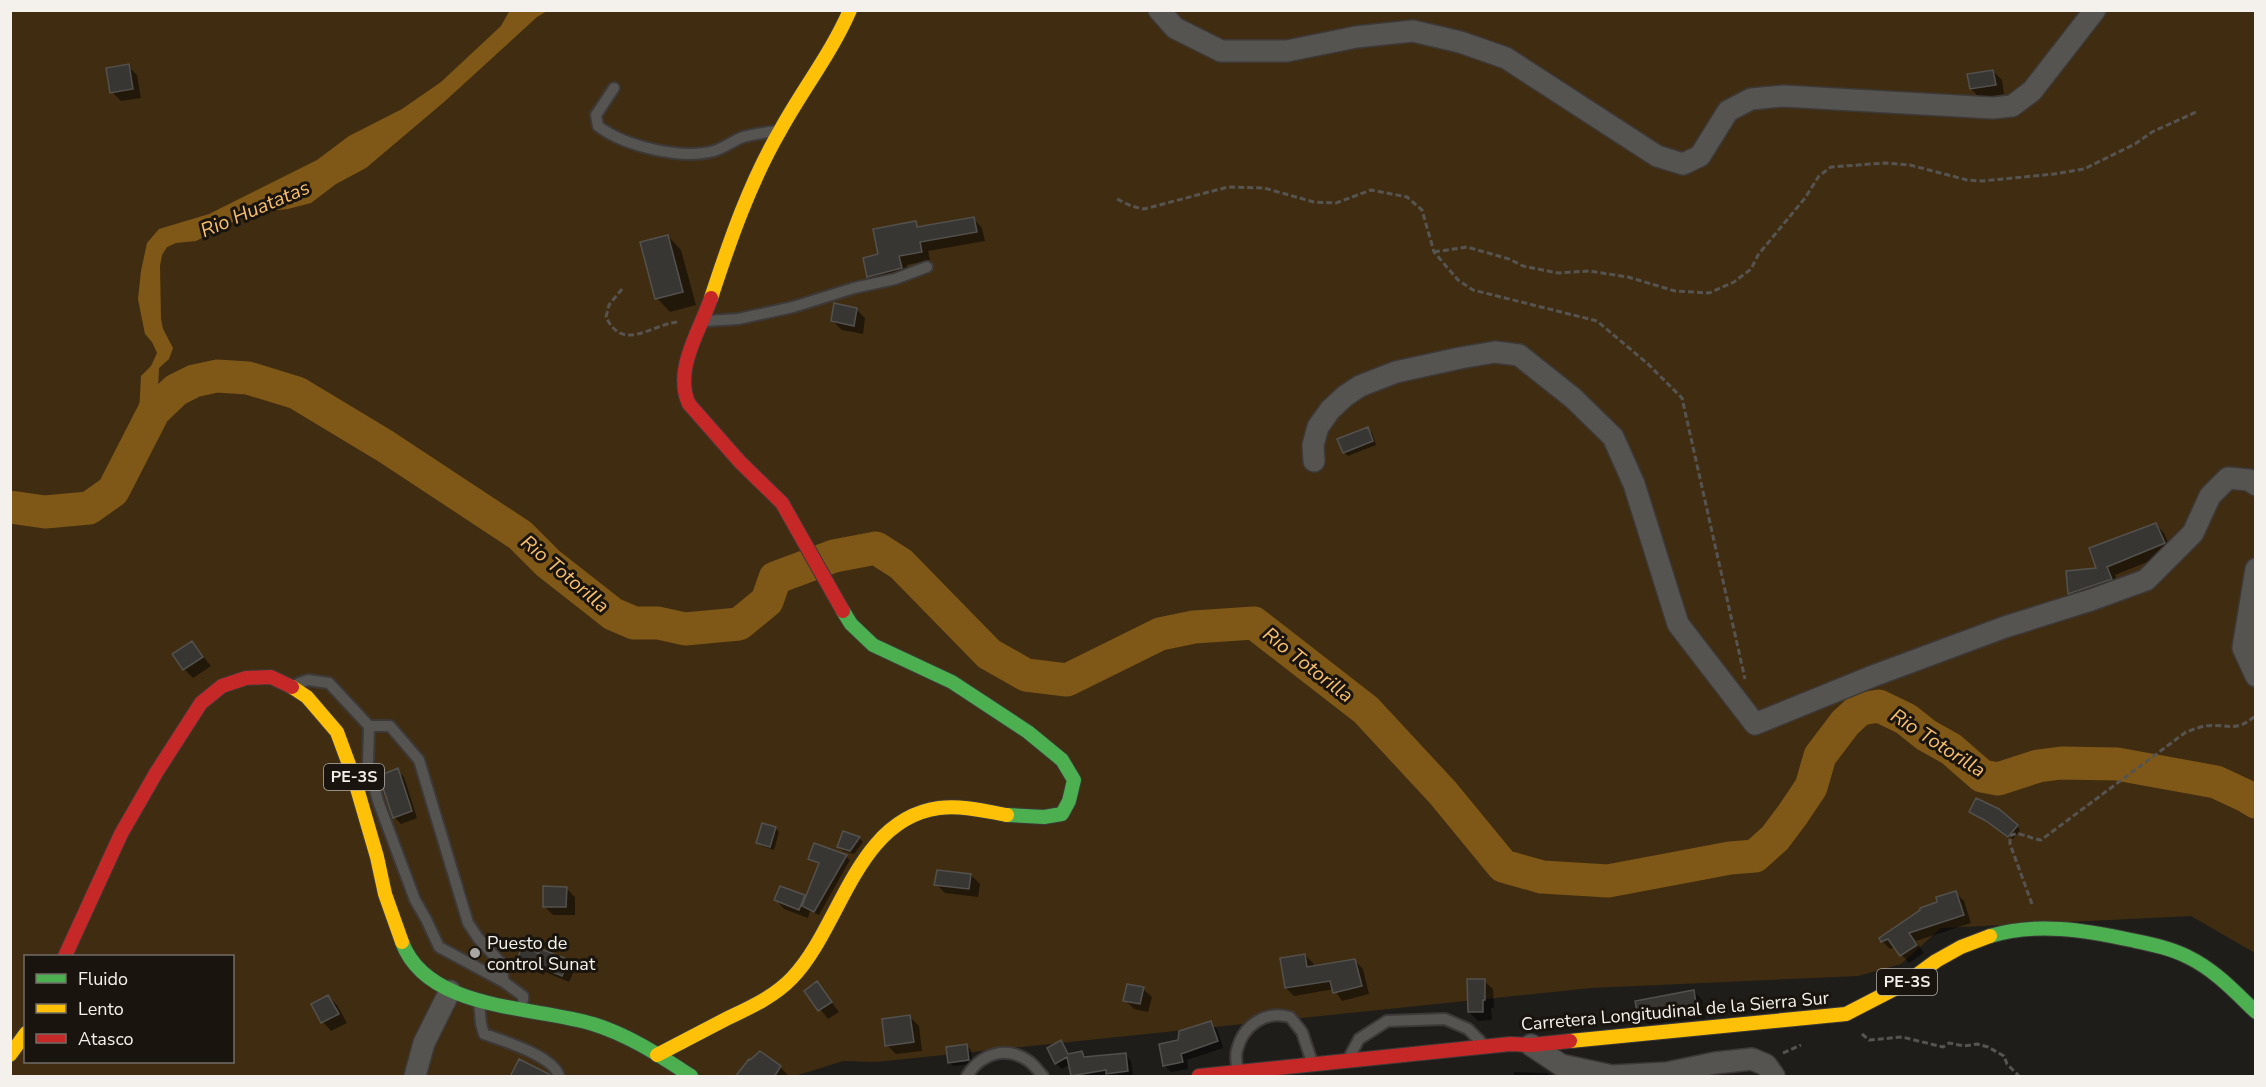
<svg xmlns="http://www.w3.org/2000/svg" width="2266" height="1087" font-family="'Nunito Sans',sans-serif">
<rect width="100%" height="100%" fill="#1f1d1a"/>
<path fill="#402d11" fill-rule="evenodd" d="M10 11H2255V953L2191 916 1941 928 1901 964 1858 976 1591 988 876 1062 843 1061 795 1076H11ZM26 956H232V1062H26Z"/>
<path fill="#7f5817" d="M510 10 547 11 537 17 444 102 366 168 336 184 311 203 288 209 250 213 196 241 176 243 167 247 162 255 160 266 161 319 163 329 173 348 169 359 159 368 158 391 160 398 139 413 141 376 151 366 157 353 152 342 145 334 138 299 141 271 147 243 159 229 209 214 317 160 349 136 402 109 441 82 501 26Z"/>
<path fill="#0007" d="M128 66 137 75 141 98 121 101 112 92Z
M1993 71 2002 80 2004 94 1980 98 1971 89Z
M974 219 982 228 985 241 928 251 930 260 907 265 910 277 877 286 868 277 864 259 880 255 915 223 920 228Z
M668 236 681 250 696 305 670 312 657 298Z
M856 309 865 318 863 334 842 330 833 321Z
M1368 429 1372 433 1376 445 1348 456 1344 452Z
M2156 524 2164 533 2172 552 2115 575 2119 587 2078 602 2070 593Z
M192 643 211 666 193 678 184 669Z
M397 770 404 777 417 818 401 824 394 817Z
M1971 812 2017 826 2020 830 2013 839Z
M775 828 779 832 774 850 762 846 758 842Z
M844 833 859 838 863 842 854 854 843 851 839 847Z
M815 845 846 856 850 860 819 915 810 911 808 918 784 909 776 900 804 897 806 899 820 865 809 859Z
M971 875 980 884 978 897 945 893 936 884Z
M566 888 575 897V915H553L544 906Z
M1956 893 1964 901 1971 923 1916 941 1924 953 1909 963 1895 947 1890 949 1882 941Z
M1305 955 1313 963 1314 967 1355 961 1363 969 1369 994 1342 1001 1334 989 1294 996 1286 988Z
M539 956 568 962 575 969 569 982 545 972 544 975 529 969 519 958Z
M1484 981 1493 989 1494 1008H1491L1492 1020 1478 1021 1469 1012Z
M817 983 839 1012 828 1019 806 991Z
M1143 989 1152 997 1148 1012 1134 1009 1125 1000Z
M1694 991 1702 1000 1705 1018 1648 1024 1639 1015Z
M328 996 337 1005 347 1023 331 1031 323 1022 313 1005Z
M910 1017 919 1026 922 1051 896 1054 887 1045Z
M1210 1023 1217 1029 1223 1048 1187 1060 1188 1069 1171 1072 1165 1066 1160 1046 1180 1041Z
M1061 1042 1070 1055 1082 1052 1088 1058 1125 1054 1131 1061 1133 1076H1074L1070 1064 1062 1069 1056 1063Z
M967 1046 971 1050 972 1064 953 1066 949 1062Z
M780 1067 787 1074 786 1076H737Z
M1514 1072 1547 1073 1551 1076H1514Z"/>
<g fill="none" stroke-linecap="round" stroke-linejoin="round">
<path stroke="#7f5817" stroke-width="33" d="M10 507 45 512 89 508 113 491 154 411 176 390 194 381 217 376 248 378 297 393 385 446 520 535 548 563 613 614 634 623H658L685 629 739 624 767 601 775 578 834 556 876 548 901 564 989 654 1026 675 1067 680 1160 634 1194 627 1254 623 1366 710 1443 793 1503 866 1542 877 1608 881 1730 858 1755 856 1775 838 1793 814 1811 787 1820 756 1845 723 1860 709 1879 706 1906 719 1926 735 1951 749 1982 776 1998 779 2038 766 2061 763 2117 764 2216 782 2246 796 2256 802"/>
</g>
<path fill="#383633" stroke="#53514e" stroke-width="1.5" d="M129 64 133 89 110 93 106 68Z
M1993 70 1996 85 1970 89 1967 74Z
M974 217 977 232 920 242 922 252 899 256 902 268 867 277 863 258 878 254 873 229 916 221 917 227Z
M668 235 683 292 655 299 640 242Z
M834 303 857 308 854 326 831 321Z
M1368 427 1373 441 1343 453 1337 439Z
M2156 523 2165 543 2107 567 2112 579 2068 594 2066 571 2096 568 2089 548Z
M192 641 203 657 183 670 172 654Z
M398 768 412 811 393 818 379 776Z
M1976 798 1999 809 2018 825 2008 837 1986 821 1969 812Z
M762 823 776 827 770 847 756 843Z
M843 831 860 837 850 851 837 847Z
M814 843 847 855 814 912 802 906 819 863 808 859Z
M937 870 971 874 969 889 934 885Z
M543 886 567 887 566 907H543Z
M780 886 805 895 799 910 774 900Z
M1956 891 1964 915 1909 933 1917 945 1900 956 1888 939 1881 942 1879 938 1920 910V908L1937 902 1936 897Z
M524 943 538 954 541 949 569 960 562 976 538 966 536 969 520 962 521 960 517 959Z
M1305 954 1307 967 1355 959 1362 986 1333 993 1330 981 1285 988 1280 958Z
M1467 979H1485V1000H1483V1012H1468Z
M817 981 832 1002 818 1011 804 991Z
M1127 984 1144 987 1140 1004 1123 1001Z
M1694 990 1697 1010 1638 1016 1635 1001Z
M328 995 339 1014 321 1023 311 1004Z
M910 1015 914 1042 885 1046 882 1019Z
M1211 1021 1218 1041 1181 1054 1183 1062 1163 1066 1159 1044 1178 1040 1179 1031Z
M1061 1040 1068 1054 1082 1051 1084 1057 1126 1053 1128 1071 1106 1074V1070L1071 1076 1067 1057 1055 1064 1047 1048Z
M967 1044 969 1060 948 1063 946 1047Z
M760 1051 781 1066 774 1077H735L749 1059 750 1060Z
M519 1059 549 1074 551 1077H510Z"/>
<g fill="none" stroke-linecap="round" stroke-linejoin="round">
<g stroke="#3c3938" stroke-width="14">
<path id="lane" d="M614 88 596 115 598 126C624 146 681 160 714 151 724 148 733 141 743 137 753 134 765 133 775 131
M706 321 738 319 793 307 854 288 895 279 927 267
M299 683 308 680 329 683 369 726 368 764 378 801 415 900 426 919 439 947 504 982 523 996V1000
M369 726H390L419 760 468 923 478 938 500 962 504 982
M479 1003 481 1024 484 1034C504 1041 553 1056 559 1076
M1351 1054 1359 1039 1387 1021 1445 1019 1468 1029 1480 1041
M1237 1069C1237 1063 1235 1056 1237 1050 1243 1025 1266 1010 1290 1017L1302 1032 1312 1062
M967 1076C981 1053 1007 1045 1030 1062 1035 1066 1039 1072 1043 1076"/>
</g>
<g stroke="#3c3938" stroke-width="24">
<path id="street" d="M1159 10 1175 28 1221 51H1287L1356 37 1413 31 1460 42 1506 58 1657 156 1683 164 1700 156 1728 111 1751 99 1783 96 1993 108 2012 106 2032 91 2095 10
M1314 461 1313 445 1318 427 1330 410 1345 396 1360 386 1396 372 1460 358 1495 352 1519 355 1573 398 1613 437 1634 484 1678 624 1755 724 1873 676 2005 627 2091 600 2146 580 2193 533 2210 496 2228 478 2249 480 2256 485
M2256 569 2243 648 2256 676
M1531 1045 1561 1065 1612 1076 1667 1073 1715 1063 1752 1059 1766 1065 1774 1076
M415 1076 424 1043 450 991"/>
</g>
<g stroke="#3c3938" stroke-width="16">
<path id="fast" d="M843 611 851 624 873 645 952 682 1028 732 1062 760 1074 780 1069 801 1062 814 1044 817 1007 815
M1990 936C2036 922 2085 930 2131 940 2150 944 2171 948 2188 957 2215 970 2235 992 2256 1012
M402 942C427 1011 535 1006 593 1024 629 1035 660 1056 691 1076"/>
</g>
<g stroke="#3c3938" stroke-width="16">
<path id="slow" d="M711 298C730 240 750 182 781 129 803 89 832 52 850 10
M292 687 307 697 337 732 354 778 377 857 385 894 402 942
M1570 1041 1846 1014 1906 983 1936 961 1961 947 1990 936
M10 1055 26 1033
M657 1055C680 1043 703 1031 726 1019 749 1008 774 997 792 978 841 927 856 819 939 808 961 805 985 811 1007 815"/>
</g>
<g stroke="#3c3938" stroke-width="16">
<path id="jam" d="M711 298C700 331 673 370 689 404L740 462 782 503 843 611
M65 956 121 834 156 773 201 703 222 686 246 678 271 677 292 687
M1199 1076 1510 1044 1531 1045 1570 1041"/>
</g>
<path stroke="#565451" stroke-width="3" stroke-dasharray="6 3" stroke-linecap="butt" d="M1117 199 1131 206 1144 209 1228 187 1264 188 1314 202 1336 203 1371 190 1407 197 1422 210 1434 252 1458 280 1473 290 1597 321 1648 364 1682 398 1745 679
M1434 252 1467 247 1509 259 1523 266 1558 273 1589 271 1628 277 1675 291 1709 293 1734 282 1751 269 1758 255 1805 198 1819 176 1831 167 1885 163 1910 165 1967 180 1982 181 2054 174 2084 169 2135 144 2152 132 2196 112
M622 289 609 305 606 317C623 352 648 326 677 322
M2032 904 2010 844V836C2018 830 2031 839 2041 840L2186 732C2192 730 2199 727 2205 726 2228 723 2235 734 2256 715
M1862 1034 1869 1040 1902 1037 1943 1047 1949 1043 1964 1046 1977 1044 1988 1047 2004 1056 2007 1064 2019 1076
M1783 1053 1801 1045"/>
<use href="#lane" stroke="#565451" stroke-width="10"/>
<use href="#street" stroke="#565451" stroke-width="21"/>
<use href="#fast" stroke="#4caf50" stroke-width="14"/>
<use href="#slow" stroke="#ffc107" stroke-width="14"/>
<use href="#jam" stroke="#c62828" stroke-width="14"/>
</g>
<circle fill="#a9a7a2" stroke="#19140e" stroke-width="2" cx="475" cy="953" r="6"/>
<g text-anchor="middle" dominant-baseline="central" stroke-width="6" stroke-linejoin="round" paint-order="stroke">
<g fill="#19140e" stroke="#b2afa9" stroke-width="1.5">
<rect x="324" y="764" width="60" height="26" rx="4.5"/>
<rect x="1877" y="969" width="60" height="26" rx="4.5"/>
</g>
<g font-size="16" font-weight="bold" fill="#f4f1ec">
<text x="354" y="777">PE-3S</text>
<text x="1907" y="982">PE-3S</text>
</g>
<g font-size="18" fill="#f4f1ec" stroke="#19140e" text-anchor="start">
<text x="487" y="943">Puesto de<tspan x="487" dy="21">control Sunat</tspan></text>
</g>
<g font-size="18" fill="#f4f1ec" stroke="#19140e">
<text transform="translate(1675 1011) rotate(-5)">Carretera Longitudinal de la Sierra Sur</text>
</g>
<g font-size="20" font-style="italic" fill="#f9be69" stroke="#19140e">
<text transform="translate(255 209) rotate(-23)">Rio Huatatas</text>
<text transform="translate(565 574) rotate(40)">Rio Totorilla</text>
<text transform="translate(1308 665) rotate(38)">Rio Totorilla</text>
<text transform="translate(1938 743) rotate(33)">Rio Totorilla</text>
</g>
</g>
<rect width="2266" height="1087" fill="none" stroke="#f4f1ec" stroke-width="24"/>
<rect x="24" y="955" width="210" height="108" fill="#19140e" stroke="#716c67" stroke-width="1.5"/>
<rect x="36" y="974" width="30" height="9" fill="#4caf50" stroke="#716c67" stroke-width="1.5"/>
<text x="78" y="985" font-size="18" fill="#f4f1ec">Fluido</text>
<rect x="36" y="1004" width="30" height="9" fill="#ffc107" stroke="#716c67" stroke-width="1.5"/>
<text x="78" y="1015" font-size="18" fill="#f4f1ec">Lento</text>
<rect x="36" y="1034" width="30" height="9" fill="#c62828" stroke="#716c67" stroke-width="1.5"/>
<text x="78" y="1045" font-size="18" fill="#f4f1ec">Atasco</text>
</svg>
